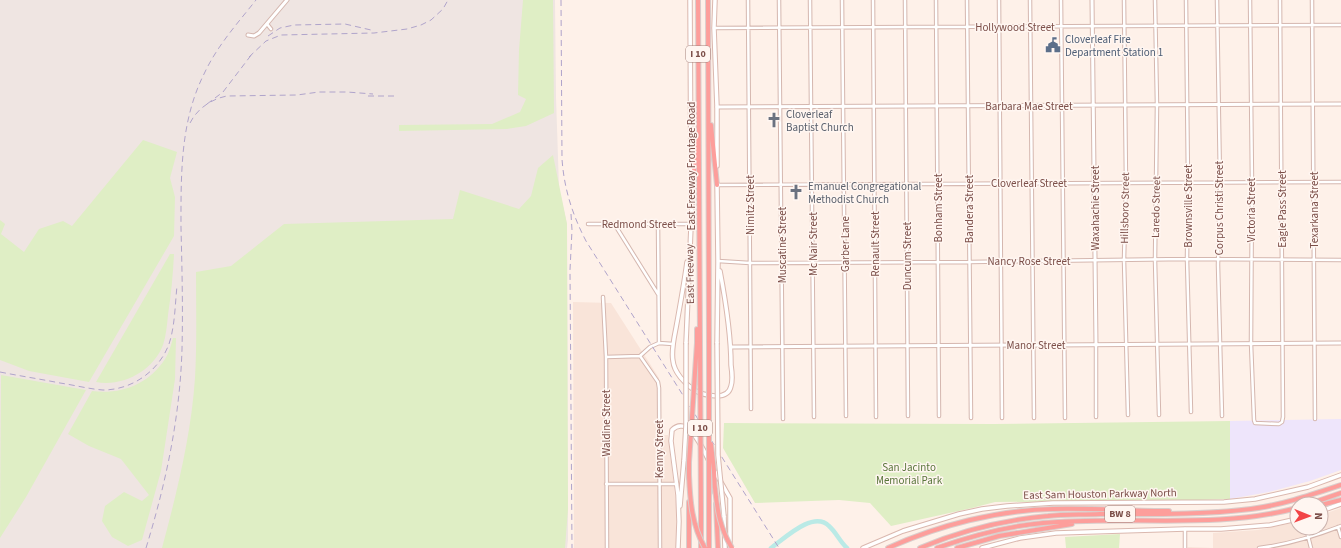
<svg xmlns="http://www.w3.org/2000/svg" width="1341" height="548" font-family="'Source Sans 3',sans-serif">
<rect width="100%" height="100%" fill="#fef1e9"/>
<path fill="#f9e4d9" d="M573 302 611 303 659 378 657 435H668L676 505V548H574Z
M1341 508V548H1187L1188 547 1213 548V533L1258 530 1297 522V528H1321V515Z"/>
<path fill="#efe5e2" d="M0 0H555L556 97 559 188 567 224 568 540 567 548H0Z"/>
<path fill="#eee5fb" d="M1341 419V470L1310 481 1269 492 1230 499V421Z"/>
<path fill="#dfeec5" d="M523 0H553L554 113 526 126 507 129 399 131V125L492 124 520 112 526 99 518 95 519 50Z
M143 140 177 152 170 178 175 197 174 236 89 382 29 371 0 360V220L5 224 1 234 24 252 39 229 63 221 72 226Z
M553 155 567 224 568 509 565 548H162C177 492 191 436 195 378 197 343 196 308 196 272L231 266 284 224 453 219 460 190 519 209 531 196 538 168Z
M170 254H174C173 275 171 295 168 315 167 325 166 336 163 345 153 371 123 387 96 382Z
M173 338H176L175 379 161 471 142 540 128 546 112 537 102 521 105 506 124 492 142 501 149 495 121 459 89 446 68 434 92 391C121 395 149 384 165 359 169 353 171 345 173 338Z
M1 375 86 390 26 497 0 538Z
M1230 421V499L1168 501 995 502 972 508 891 526 870 503 839 500 755 503 723 448 724 423 993 424Z
M1120 534 1119 548H1066L1065 537Z"/>
<g fill="none" stroke-linecap="round" stroke-linejoin="round">
<path stroke="#baeae6" stroke-width="4.5" d="M771 548C784 539 813 510 829 526 836 532 840 542 847 548"/>
<g stroke="#d5b7af" stroke-width="4.5">
<path id="minor" d="M748 0 751 409
M779 0 783 419
M810 0 814 417
M842 0 846 416
M873 0 876 417
M905 0 908 416
M936 0 939 416
M967 0 971 418
M999 0 1002 418
M1030 0 1034 418
M1061 0 1065 418
M1124 0 1126 183 1124 260 1128 415
M1155 0 1157 105 1155 260 1159 415
M1186 0 1188 183 1187 259 1191 412
M1217 0 1220 182 1218 265 1222 416
M1250 0 1252 182 1251 343 1254 420 1255 423 1279 424 1282 422 1283 417 1280 0
M1312 0 1315 419
M267 24 271 29
M714 28 1341 25
M717 185 1341 182
M588 224H691
M658 224 659 343
M615 225 658 294
M718 261 750 263 970 262 1187 259 1341 260
M603 297 606 357 607 548
M1096 344V417
M640 356 658 382 659 388 660 548
M606 357 640 356 650 347 659 343 673 344
M606 484H677
M1338 527 1341 537
M1306 528 1311 548
M1185 548V529
M1259 548C1286 545 1315 536 1341 526"/>
</g>
<g stroke="#d5b7af" stroke-width="5">
<path id="tertiary" d="M1092 0 1096 344
M248 35 254 36 259 33 287 0
M717 107 1341 104
M731 347 1341 343"/>
</g>
<g stroke="#dab8af" stroke-width="5.5">
<path id="secondary" d="M690 0 691 197
M715 0 714 28 717 107V166
M717 184 718 261 717 343
M687 262C684 284 680 306 676 328 674 338 671 351 673 361 674 372 685 384 694 390 703 395 728 402 731 386 733 380 732 372 731 365 731 333 726 303 720 271
M686 343 692 203
M714 470 730 498V548
M680 506 684 460
M1321 511 1341 504
M724 516 725 548
M679 522 678 495 671 441 672 430C688 414 703 449 709 461
M678 548 679 521
M863 548 903 531 959 514 982 509 1007 506 1053 503 1224 502 1255 499 1308 487 1341 475
M982 548 1020 538 1056 533 1185 529H1221L1270 525 1297 519"/>
</g>
<g stroke="#dacecc" stroke-width="6">
<path id="motorway" d="M698 0 700 343
M708 0 709 343
M711 125 717 185
M692 204 696 140
M697 343V329
M689 462V478
M714 471 715 492
M716 504 718 548
M1309 504 1341 493
M1321 505 1341 500
M701 513V548
M709 514V548
M689 548V502
M888 548C939 525 998 510 1053 509 1092 508 1131 511 1169 511
M920 548C960 531 1004 520 1048 516 1065 514 1082 515 1100 514 1150 514 1201 515 1251 509 1282 505 1311 495 1341 485
M937 548C971 536 1007 526 1043 523 1128 515 1214 530 1297 508
M957 548 999 536 1072 524"/>
</g>
<use href="#minor" stroke="#fff" stroke-width="2.5"/>
<use href="#tertiary" stroke="#fff" stroke-width="3"/>
<use href="#secondary" stroke="#fff" stroke-width="3.5"/>
<use href="#motorway" stroke="#fd9e9b" stroke-width="4"/>
<path stroke="#b0a4cb" stroke-width="1" stroke-dasharray="6 4" stroke-linecap="butt" d="M561 0 562 159C564 188 572 214 586 241L779 548
M268 36 280 28 294 25 345 24 371 30
M249 57 266 41 281 35 374 33 407 29 421 25 431 20 443 9 448 0
M368 96H398
M207 104 223 92 252 54
M190 123C197 109 211 99 227 96L297 95 319 92H347L373 94
M571 214 572 230 570 270 572 548
M0 372C20 376 40 379 60 383 74 385 89 389 103 390 132 390 159 371 169 344 175 326 175 305 177 286
M146 548C166 483 180 417 182 349 183 309 182 268 181 228 181 175 180 122 204 74 217 46 237 24 256 0"/>
<g stroke="#dab8af" stroke-width="5.5" stroke-linecap="butt">
<path id="secondary-bridge" d="M717 343 718 455 724 516
M684 460 686 425V343"/>
</g>
<g stroke="#dacecc" stroke-width="6" stroke-linecap="butt">
<path id="motorway-bridge" d="M700 343 701 513
M709 343V514
M711 444 714 471
M689 462 697 343
M689 475C690 501 692 526 705 548
M715 488C717 509 720 529 732 548"/>
</g>
<use href="#secondary-bridge" stroke="#fff" stroke-width="3.5"/>
<use href="#motorway-bridge" stroke="#fd9e9b" stroke-width="4"/>
</g>
<defs>
<g id="civic-bare" transform="scale(1.2)"><path d="M-.6-6.5H3V-4.5H.6V-3L4-1V1h2V6H-6V1h2V-1L-.6-3ZM-1.2 2.5V6h2.4V2.5Z" fill="#5c6f8a" stroke="#fff6f1" stroke-width="2.5" paint-order="stroke"/></g>
<g id="church-bare" transform="scale(1.2)"><path d="M-1.2-6h2.4v3.5h3.3v2.4h-3.3V6h-2.4V-.1h-3.3v-2.4h3.3Z" fill="#6b7280" stroke="#fff6f1" stroke-width="2.5" paint-order="stroke"/></g>
</defs>
<g fill-rule="evenodd">
<use href="#civic-bare" x="1053" y="45"/>
<use href="#church-bare" x="774" y="120"/>
<use href="#church-bare" x="796" y="192"/>
</g>
<g text-anchor="middle" dominant-baseline="central" stroke-width="3" stroke-linejoin="round" paint-order="stroke">
<g fill="#fff6f1" stroke="#a3817b" stroke-width="1">
<rect x="686" y="46" width="24" height="16" rx="3"/>
<rect x="688" y="420" width="24" height="16" rx="3"/>
<rect x="1105" y="506" width="30" height="16" rx="3"/>
</g>
<g font-size="10" font-weight="bold" fill="#7c4f49">
<text x="698" y="54">I 10</text>
<text x="700" y="428">I 10</text>
<text x="1120" y="514">BW 8</text>
</g>
<g font-size="11" fill="#7c4f49" stroke="#fff6f1">
<text x="1015" y="27">Hollywood Street</text>
<text x="1029" y="106">Barbara Mae Street</text>
<text transform="translate(691 166) rotate(-90)">East Freeway Frontage Road</text>
<text x="1029" y="183">Cloverleaf Street</text>
<text transform="translate(750 205) rotate(-90)">Nimitz Street</text>
<text transform="translate(1188 206) rotate(-90)">Brownsville Street</text>
<text transform="translate(1156 207) rotate(-89)">Laredo Street</text>
<text transform="translate(938 208) rotate(-90)">Bonham Street</text>
<text transform="translate(1095 208) rotate(-90)">Waxahachie Street</text>
<text transform="translate(1125 208) rotate(-89)">Hillsboro Street</text>
<text transform="translate(1219 208) rotate(-90)">Corpus Christi Street</text>
<text transform="translate(969 209) rotate(-90)">Bandera Street</text>
<text transform="translate(1282 209) rotate(-90)">Eagle Pass Street</text>
<text transform="translate(1251 210) rotate(-90)">Victoria Street</text>
<text transform="translate(1314 210) rotate(-90)">Texarkana Street</text>
<text x="639" y="224">Redmond Street</text>
<text transform="translate(813 244) rotate(-90)">Mc Nair Street</text>
<text transform="translate(845 244) rotate(-90)">Garber Lane</text>
<text transform="translate(875 244) rotate(-90)">Renault Street</text>
<text transform="translate(782 245) rotate(-90)">Muscatine Street</text>
<text transform="translate(907 256) rotate(-90)">Duncum Street</text>
<text x="1029" y="261">Nancy Rose Street</text>
<text transform="translate(690 274) rotate(-91)">East Freeway</text>
<text x="1036" y="345">Manor Street</text>
<text transform="translate(606 423) rotate(-90)">Waldine Street</text>
<text transform="translate(659 449) rotate(-90)">Kenny Street</text>
<text transform="translate(1100 494) rotate(-1)">East Sam Houston Parkway North</text>
</g>
<g font-size="11" fill="#4e5e75" stroke="#fff6f1" text-anchor="start">
<text x="1065" y="39">Cloverleaf Fire<tspan x="1065" dy="13">Department Station 1</tspan></text>
</g>
<g font-size="11" fill="#5b616d" stroke="#fff6f1" text-anchor="start">
<text x="786" y="114">Cloverleaf<tspan x="786" dy="13">Baptist Church</tspan></text>
<text x="808" y="186">Emanuel Congregational<tspan x="808" dy="13">Methodist Church</tspan></text>
</g>
<g font-size="11" fill="#5a763b" stroke="#fff6f1">
<text x="909" y="467">San Jacinto<tspan x="909" dy="13">Memorial Park</tspan></text>
</g>
</g>
<g transform="translate(1309 516) rotate(91)"><circle r="19" fill="#fff6f1" stroke="#cbb3ae"/>
<path d="M0-3L7 15L0 10L-7 15Z" fill="#f24446"/>
<text y="-6" font-size="11" font-weight="bold" text-anchor="middle" fill="#7c4f49">N</text>
</g>
</svg>
